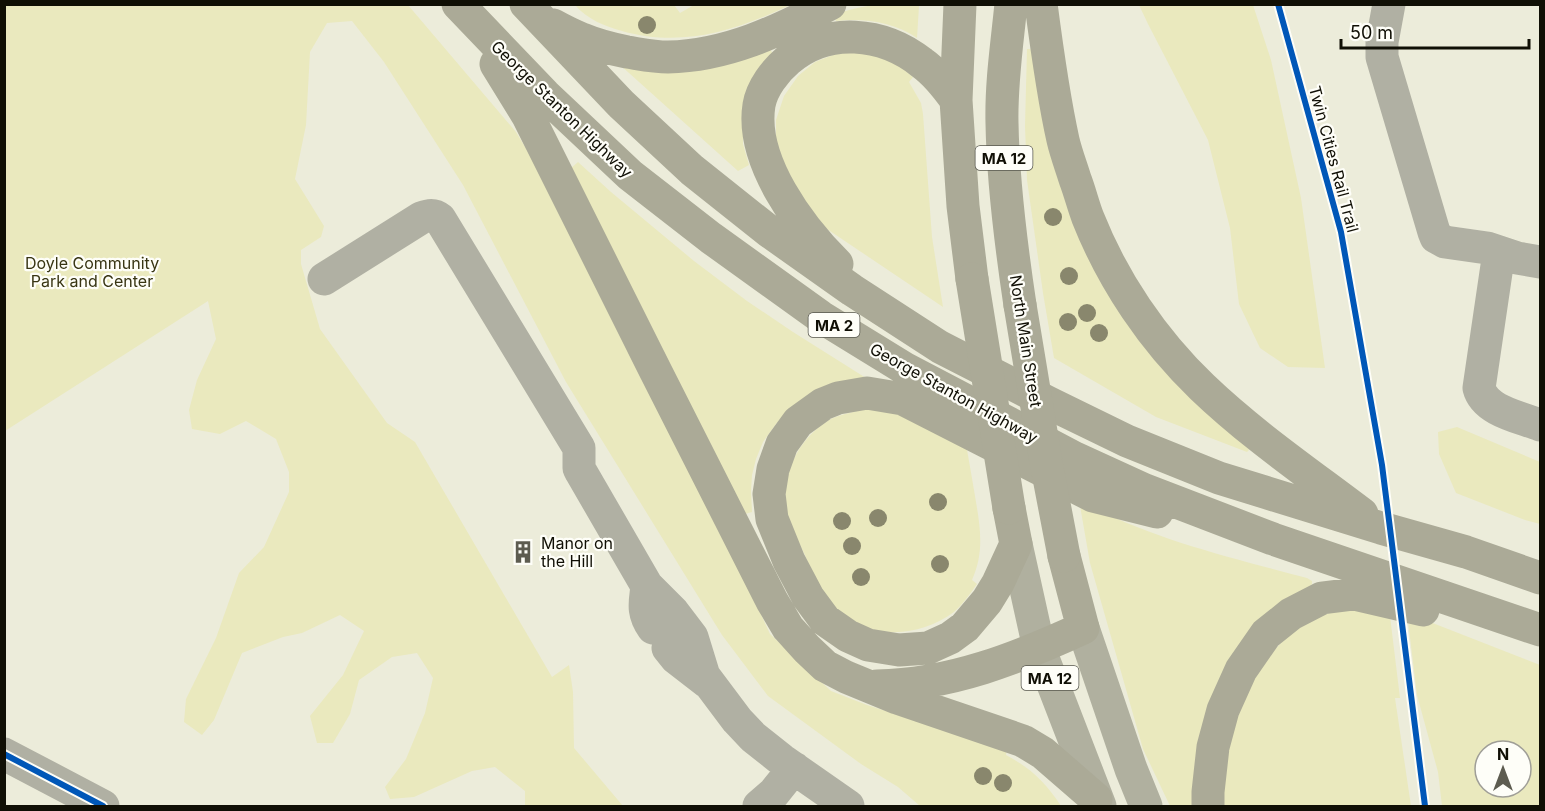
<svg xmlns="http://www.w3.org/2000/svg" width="1545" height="811" font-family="Inter,sans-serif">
<rect width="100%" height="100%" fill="#ececda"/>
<path fill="#eae9be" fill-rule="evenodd" d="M619 4C637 9 655 4 674 5L680 13 694 5H790C735 31 682 48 622 31 604 26 587 19 575 5Z
M889 4 919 6 917 38C894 22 864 18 836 21L834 15C852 8 869 5 889 4Z
M4 5H408L516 132 566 214 733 553 770 634 831 691 867 705 1007 749 1006 755C1031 768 1046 783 1061 806H920L898 787 861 764 768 696 722 635 566 382 463 185 384 62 352 21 327 23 310 52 306 125 295 179 324 226 321 237 301 250V264L320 329 387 423 415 442 552 677 569 665 573 692 574 748 623 806H525V791L495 767 472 771 414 797 390 799 385 787 406 759 425 713 433 678 417 653 392 657 359 680 350 714 333 743H317L310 716 343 675 364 631 340 615 302 633 283 637 242 653 214 720 202 735 184 722 186 699 216 638 239 573 264 547 289 492V472L276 439 246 421 220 434 192 429 189 410 197 380 216 339 208 301 5 431Z
M1139 5H1253L1271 60 1301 198 1325 368 1288 367 1260 348 1239 304 1230 228 1208 140 1148 24Z
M767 45 774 55 743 125V144L749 165 738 171 619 64Z
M1027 49H1030L1033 51 1056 169 1247 446 1249 450 1247 452 1156 417 1054 358 1043 293 1027 180 1025 126Z
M854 50 893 60 913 77 909 82 921 103 923 114 932 237 943 307 824 227 799 198 776 148V120L784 96 798 76 815 62 838 53Z
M578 162 611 192 694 261 747 301 793 332 866 378 790 409 776 424 763 442 756 459 752 475 751 491 752 512 745 514 570 169Z
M860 410H890L966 444C969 461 972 478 975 496 980 526 985 551 972 580L977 584C970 594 963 604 954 612 910 644 853 638 822 593 814 582 810 567 805 555 799 543 792 530 788 518 778 480 796 440 829 420 838 415 850 413 860 410Z
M1457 427 1540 462V524L1525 520 1456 493 1439 454 1438 432Z
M1079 500C1150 539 1229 557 1307 578L1312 581V584L1308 588 1296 593 1193 806H1170L1143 749 1090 563Z
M1348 607 1389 608 1400 698H1395L1411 806H1220V786L1237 707 1269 656 1290 633 1320 616Z
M1407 613 1540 665V806H1442L1438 772 1417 695ZM1485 751H1521V787H1485Z"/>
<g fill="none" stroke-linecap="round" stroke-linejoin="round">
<path stroke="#b0b0a3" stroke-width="33" d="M1389 4 1382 42V57L1434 232 1436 237 1445 242 1487 248 1517 258 1540 262
M1499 252 1479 388C1485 411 1520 417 1540 425
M324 279 421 218C429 215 434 214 440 219L579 448V468L581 472 647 586 673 612 692 637 704 676 737 720 753 737 782 760 848 806
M647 586C645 603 642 612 653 628
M668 648 676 658 707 682
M4 754 103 806
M759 806 774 793 794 768"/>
<path stroke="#b0b09f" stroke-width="33" d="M1016 544 1039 648 1100 806
M1083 628 1131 769 1146 806"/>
<path stroke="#abaa97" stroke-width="33" d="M458 4 545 95 630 175 711 238 821 317 904 368 1075 458 1145 490 1273 539 1540 630
M526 4 621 104 692 170 770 232 852 290 940 347 1049 403 1127 441 1219 478 1381 528 1466 552 1540 578
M960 4 956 100 963 206 972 279
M1011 4C1007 44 1001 83 1002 123 1003 184 1011 245 1020 305
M1041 4C1047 50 1053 95 1063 140 1066 153 1071 166 1075 179 1080 192 1083 205 1088 218 1113 281 1153 340 1202 387 1251 434 1308 473 1362 514
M553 25C562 30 572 35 582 39 596 45 612 49 627 52 640 54 654 57 668 57 726 56 779 31 830 4
M496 64 528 116 655 370 772 601 788 628 807 649 825 666 846 677 897 698 1023 741 1043 753 1096 799
M837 264C800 227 750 161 759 105 762 88 775 71 788 60 827 26 883 32 922 63 936 73 946 86 956 100
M1009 508 1016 544 998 583 987 601 965 627 950 638 928 648 899 650 868 645 848 636 825 620 808 597 789 561 772 519 769 494 773 469 782 444 798 422 823 404 838 398 867 393 903 399 1093 496 1157 512
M877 686C950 685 1018 658 1083 628L1064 556
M1208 806V792L1213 747 1223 710 1241 670 1266 634 1291 614 1322 598 1354 594 1423 610"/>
<path stroke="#abaa97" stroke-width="33" d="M972 279 1009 508
M1020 305 1046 462 1064 556"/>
<g stroke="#fefef8" stroke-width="10">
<path id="cycleway" d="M1278 4 1341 232 1382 465 1425 806
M4 754 103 806"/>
</g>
<use href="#cycleway" stroke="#0057b8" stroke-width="6"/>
</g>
<g fill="#89876d">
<circle cx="647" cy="25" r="9"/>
<circle cx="1053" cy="217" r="9"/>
<circle cx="1069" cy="276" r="9"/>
<circle cx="1087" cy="313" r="9"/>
<circle cx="1068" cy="322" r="9"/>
<circle cx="1099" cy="333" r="9"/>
<circle cx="938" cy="502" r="9"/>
<circle cx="878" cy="518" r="9"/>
<circle cx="842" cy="521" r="9"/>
<circle cx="852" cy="546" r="9"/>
<circle cx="940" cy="564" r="9"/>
<circle cx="861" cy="577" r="9"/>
<circle cx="983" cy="776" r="9"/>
<circle cx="1003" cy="783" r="9"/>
</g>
<defs>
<g id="building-bare" transform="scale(1.8)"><path d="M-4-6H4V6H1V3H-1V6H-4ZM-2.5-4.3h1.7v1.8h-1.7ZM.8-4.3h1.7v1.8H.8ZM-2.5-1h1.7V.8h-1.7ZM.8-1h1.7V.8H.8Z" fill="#5d5c50" stroke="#fefef8" stroke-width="2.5" paint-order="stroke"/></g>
</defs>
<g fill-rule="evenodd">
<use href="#building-bare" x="523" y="552"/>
</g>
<g text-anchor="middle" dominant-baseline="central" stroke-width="4.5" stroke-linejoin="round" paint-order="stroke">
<g fill="#fefef8" stroke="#57574e" stroke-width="1.5">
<rect x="975.5" y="146" width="57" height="24" rx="4.5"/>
<rect x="808.5" y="313" width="51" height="24" rx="4.5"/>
<rect x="1021.5" y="666" width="57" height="24" rx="4.5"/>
</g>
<g font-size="15" font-weight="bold" fill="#100f05">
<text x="1004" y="158">MA 12</text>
<text x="834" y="325">MA 2</text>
<text x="1050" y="678">MA 12</text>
</g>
<g font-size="16" fill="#100f05" stroke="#fefef8">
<text transform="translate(562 109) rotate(44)">George Stanton Highway</text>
<text transform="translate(1334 159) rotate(75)">Twin Cities Rail Trail</text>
<text transform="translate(1026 341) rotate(81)">North Main Street</text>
<text transform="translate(954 393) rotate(29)">George Stanton Highway</text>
</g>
<g font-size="16" fill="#383513" stroke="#fefef8">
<text x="92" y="263">Doyle Community<tspan x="92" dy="18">Park and Center</tspan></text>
</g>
<g font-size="16" fill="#100f05" stroke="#fefef8" text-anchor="start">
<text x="541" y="543">Manor on<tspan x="541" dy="18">the Hill</tspan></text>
</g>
</g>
<rect width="1545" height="811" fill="none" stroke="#100f05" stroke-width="12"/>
<g transform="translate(1503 769)"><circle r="28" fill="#fefef8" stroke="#9f9e97" stroke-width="1.5"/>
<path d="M0-4.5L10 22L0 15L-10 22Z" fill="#5d5c50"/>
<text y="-9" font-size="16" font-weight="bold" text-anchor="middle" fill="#100f05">N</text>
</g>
<path d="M1341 39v9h188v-9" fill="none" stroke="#100f05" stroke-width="3"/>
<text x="1350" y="39" font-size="18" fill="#100f05" stroke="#fefef8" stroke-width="4.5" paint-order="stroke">50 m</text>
</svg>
